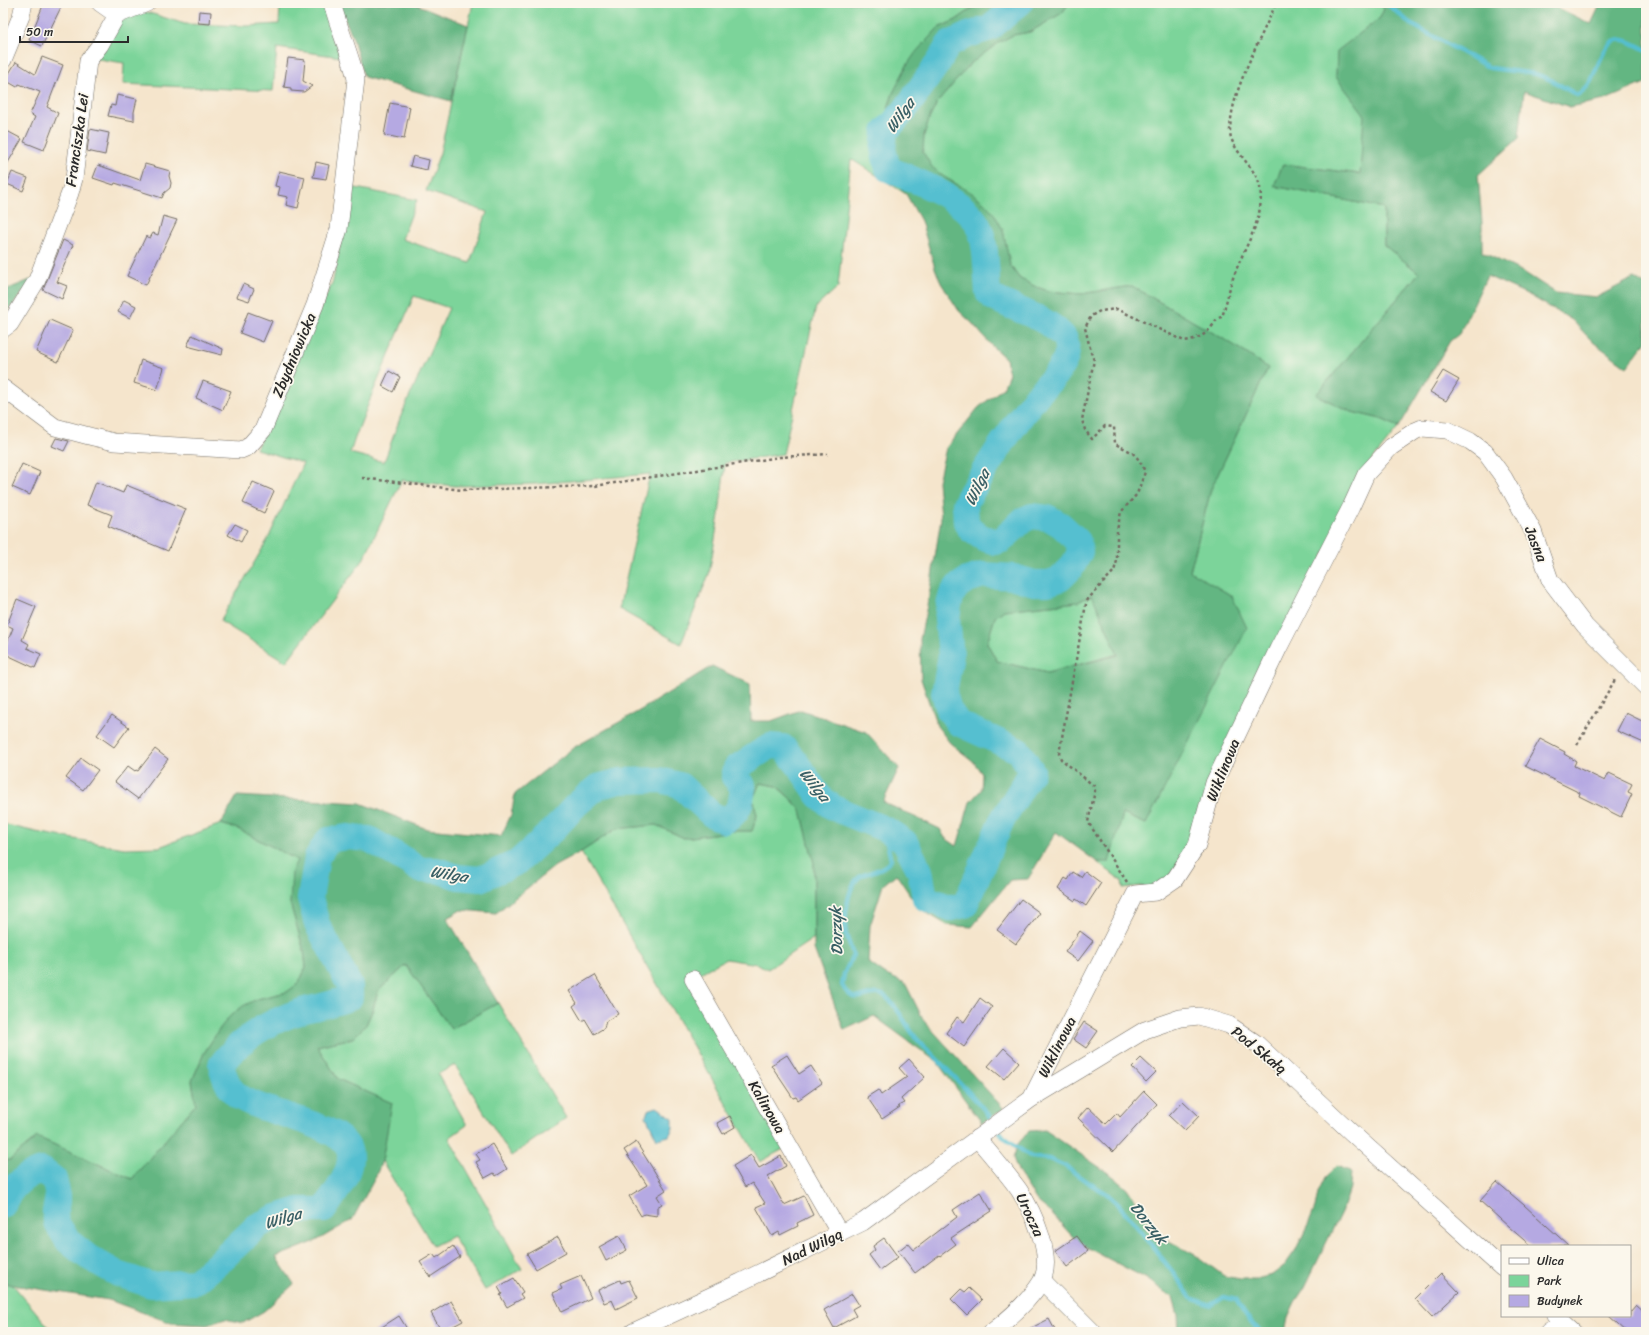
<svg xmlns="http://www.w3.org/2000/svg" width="1649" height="1335" font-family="Sriracha,sans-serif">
<rect width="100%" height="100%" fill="#fbf7ec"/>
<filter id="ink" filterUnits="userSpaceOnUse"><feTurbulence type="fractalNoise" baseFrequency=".025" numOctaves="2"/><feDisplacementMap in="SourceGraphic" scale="8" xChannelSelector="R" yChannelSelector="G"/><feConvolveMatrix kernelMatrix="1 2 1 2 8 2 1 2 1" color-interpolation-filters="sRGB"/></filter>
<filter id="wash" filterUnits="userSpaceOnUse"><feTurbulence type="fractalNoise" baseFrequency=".012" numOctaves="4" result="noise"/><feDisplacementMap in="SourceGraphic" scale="16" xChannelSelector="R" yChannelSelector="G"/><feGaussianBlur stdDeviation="0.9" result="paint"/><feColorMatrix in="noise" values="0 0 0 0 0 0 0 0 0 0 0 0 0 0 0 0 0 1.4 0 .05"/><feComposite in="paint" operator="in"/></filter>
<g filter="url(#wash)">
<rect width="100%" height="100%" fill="#f5e5cc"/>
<path fill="#7bd49a" stroke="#538062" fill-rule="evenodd" d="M473 3H980L956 20 938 28 893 93 878 138 886 170 906 194 851 159 838 287 816 307 783 454 725 463 719 515 709 574 681 644 619 609 650 474 535 484 455 486 402 480 363 560 286 662 220 621 268 539 303 463 256 449 333 281 351 187 417 200 402 239 470 263 487 212 426 191 440 153ZM414 296 449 308 400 418 384 462 350 453 355 438 373 392Z
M1069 3H1379L1384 9 1380 18 1337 52 1336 77 1365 114 1360 174 1283 164 1274 186 1384 208V245L1419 273 1316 395 1352 412 1381 419 1399 427 1361 474 1190 846 1167 879 1151 888 1141 886 1123 888 1122 881 1097 862 1109 861 1123 814 1146 824 1232 596 1190 572 1211 489 1268 368 1232 344 1132 286 1081 294 1048 291 1034 286 1019 278 1010 265 1003 230 972 193 944 177 932 168 923 152 924 135 929 119 937 103 970 64 998 43 1013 35 1030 32 1062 13Z
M280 4 326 6 348 58 277 48 273 91 123 84 124 63 92 58 122 15 140 10 185 24 247 26 279 24Z
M1092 595 1118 654 1047 673 997 661 987 643 995 617 1004 610 1078 602Z
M760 783 776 786 790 798 801 810 814 863V938L768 969 757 964 726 959 689 979 787 1147 760 1162 581 852 616 829 656 825 684 838 734 831H752L757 816 753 799Z
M3 824 36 832 124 848 159 847 221 824 238 829 297 860 290 903 304 951 306 967 299 983 287 992 257 999 221 1027 204 1053 192 1081 196 1104 132 1179 37 1137 10 1160 3 1161Z
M406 965 451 1029 498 1003 566 1118 511 1156 455 1065 438 1074 467 1125 449 1138 522 1269 485 1290 453 1236 433 1246 382 1161 391 1103 338 1079 317 1046 353 1038 366 1025 373 1009 378 991Z
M3 1282 13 1285 53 1332H3Z"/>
<path fill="#64b682" stroke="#487056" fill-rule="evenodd" d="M337 3H413L468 25 451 101 364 77 352 35Z
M980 3H1069L1062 13 1030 32 1013 35 998 43 970 64 937 103 929 119 924 135 923 152 932 167 944 177 972 193 985 203 995 215 1003 230 1010 265 1019 278 1034 286 1048 291 1081 294 1132 286 1232 344 1268 368 1211 489 1190 571 1232 596 1247 628 1146 824 1123 814 1109 862H1097L1056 832 1028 879 1010 880 972 927 947 925 930 915 914 901 896 874 883 885 870 926 868 962 886 975 905 983 924 1021 1004 1109 982 1123 937 1062 874 1016 844 1030 814 949V863L801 810 790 798 777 786 760 783 753 799 757 815 752 831H734L684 838 656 825 616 829 581 852 555 866 496 913 461 910 447 918 498 1003 451 1029 406 965 378 991 373 1009 366 1025 353 1038 317 1046 338 1079 392 1103 382 1161 375 1178 352 1220 316 1241 276 1257 294 1284 264 1311 243 1323 225 1319 207 1325 171 1323 109 1300 13 1285 3 1282V1161L10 1160 37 1137 132 1179 196 1104 192 1081 204 1053 221 1027 231 1015 243 1006 257 999 287 992 299 983 306 967 304 951 290 903 292 871 297 860 238 829 221 824 237 796 360 803 427 829 501 836 511 815 515 794 573 748 639 711 712 666 750 684 751 721H771L801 710 866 732 899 768 883 802 940 829 945 838 957 846 970 802 981 790 982 774 973 761 950 743 937 726 921 679 920 639 929 596 941 518 938 481 946 448 978 408 1003 388 1009 374 1006 359 992 346 972 323 959 311 941 283 935 268 921 221 906 194 886 170 878 155V139L893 93 907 65 916 52 938 28 956 20ZM1092 595 1118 655 1047 673 997 661 987 643 995 617 1004 610 1078 602Z
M1379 3H1548L1591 24 1601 3H1646V84L1645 83 1605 100 1570 107 1524 91 1519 138 1478 175 1482 223V252L1525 273 1556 293 1597 297 1634 278 1646 286V341L1627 367 1593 342 1572 320 1529 295 1487 276 1459 334 1450 341 1399 427 1381 419 1352 412 1316 395 1419 273 1384 245V208L1274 186 1283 164 1360 174 1364 114 1336 77 1337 51 1380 18 1384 9Z
M35 278 3 317V291Z
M1045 1130 1114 1177 1127 1188 1155 1230 1167 1240 1197 1256 1224 1276 1240 1279H1256L1272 1275 1285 1265 1295 1251 1309 1223 1315 1208 1318 1192 1325 1177 1336 1166 1351 1171 1350 1188 1344 1206 1305 1287 1295 1302 1288 1317 1285 1332H1179L1178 1315 1173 1298 1147 1279 1086 1247 1073 1237 1050 1212 1037 1201 1019 1173 1013 1158 1018 1144 1029 1131Z"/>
<path fill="#54bfd0" stroke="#40757e" d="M657 1107 673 1118V1128L669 1136 657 1139 646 1116 648 1110Z"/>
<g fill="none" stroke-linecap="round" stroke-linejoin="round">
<path stroke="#54bfd0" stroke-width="4.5" d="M1386 3 1411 24 1490 68 1536 74 1551 80 1577 95C1581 92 1586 89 1589 84 1597 73 1604 35 1623 40 1631 41 1639 47 1646 50
M887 830V843L891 860C884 870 871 871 861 876 847 884 844 920 846 934 848 941 851 948 853 955L844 974 842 985C856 1012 870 985 886 997 899 1008 906 1026 917 1039 922 1045 928 1050 934 1056 953 1076 973 1095 990 1117
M1000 1132 1004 1137 1031 1157 1049 1159 1065 1166 1087 1182 1106 1193 1118 1204 1139 1229 1178 1279 1191 1298 1211 1305 1224 1297 1236 1300 1252 1324 1262 1332"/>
<path stroke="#54bfd0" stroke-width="26" d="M3 1205C10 1188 25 1174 42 1170L54 1179 58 1196 55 1212 56 1222 68 1241 88 1257 118 1274 151 1285 195 1282 217 1264 257 1226 274 1218 299 1210H324C334 1195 355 1169 349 1150 341 1123 260 1113 238 1096 228 1089 224 1076 221 1065 241 1037 272 1020 305 1010 320 1006 336 1004 350 997V986L317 924 310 898 317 857 328 840 347 837 369 839 410 863 420 870H437L458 877 480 879 518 862 554 829 576 805 597 787 620 781 660 780 680 785 711 814 725 821C741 811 741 803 743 786L734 777 736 768 770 746 783 747 796 762 820 797 834 808 887 830 905 842 920 871 925 898 951 908 965 905 1001 822 1032 771 1019 751 958 723 949 710 944 693 951 655 947 619 949 605 952 594 958 586 967 580 983 575 1014 577 1034 583H1048L1060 579 1072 567 1080 552 1078 541 1061 525 1049 518 1032 516 1023 520 1002 540 996 542 983 538 971 530 966 522 965 504 969 496C988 464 1008 433 1031 403 1042 388 1060 374 1066 357 1068 350 1067 339 1061 334 1042 315 1014 310 992 297L988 292C986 274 987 241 978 225 963 198 915 180 888 169L883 149 885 132 905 110 938 63 949 44 968 35 990 28 1020 3"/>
</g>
<g id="blocks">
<path fill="#b5a9e2" d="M44 3H63L42 46 29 40Z
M199 11 211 12 210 24 198 23Z
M42 57 63 65 47 107 58 113 44 150 24 142 35 117 30 114 40 92 19 84 17 87 5 80 16 62 35 74Z
M288 58 305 60 303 81 312 86 304 92 291 91V88L284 87Z
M117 95 137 99 134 112V121L108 116 111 105 115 106Z
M390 103 410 107 404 139 384 135Z
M90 129 109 133 105 155 87 151Z
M7 131 22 139 3 171V139Z
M413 156 429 160 427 170 410 166Z
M316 162 329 165 326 179 313 177Z
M145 164 170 171 169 176 171 183 170 188 164 193 162 198 115 183 114 185 93 178 98 165 140 180Z
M279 171 305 177 298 208 286 205 288 197 278 195 280 187 275 186Z
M12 172 28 178 23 191 7 184Z
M163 216 177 220 146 285 127 276 146 236 150 238 153 233 158 235Z
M63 240 73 245 57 282 67 286 62 299 43 290Z
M243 284 254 289 249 301 237 297Z
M124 300 136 306 130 318 118 312Z
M248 312 272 321 263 342 240 333Z
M50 320 73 330 58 362 36 352Z
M192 335 223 349 222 355 187 346Z
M141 360 164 368 157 390 134 383Z
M389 371 400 377 393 392 382 386Z
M1443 371 1459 380 1446 401 1430 392Z
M203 381 231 391 223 410 196 398Z
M56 438 69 441 64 451 52 446Z
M22 464 40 472 30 495 12 487Z
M96 482 123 493 126 485 186 509 168 551 108 526 112 515 87 505Z
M253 482 274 491 264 513 243 503Z
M235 524 247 530 241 542 228 535Z
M17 599 36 607 22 640 29 644 27 648 41 654 35 668 3 653 13 628 7 625Z
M1626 713 1646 723V744L1617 731Z
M112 715 129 727 114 747 97 735Z
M1540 739 1565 752 1564 754 1576 761 1574 766 1605 781 1609 773 1632 784 1628 792 1632 794 1621 817 1579 796 1580 793 1525 766Z
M155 749 168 759 138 799 115 782 128 766 135 771 136 770 138 771Z
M81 758 98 770 83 790 66 778Z
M1085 871 1101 883 1086 906 1076 899 1075 901 1058 889 1065 878 1068 880 1073 872 1081 877Z
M1021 899 1040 913 1016 944 997 930Z
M1080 931 1093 941 1078 961 1065 952Z
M595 975 618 1014 606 1021 604 1028 594 1034 585 1019 582 1021 573 1006 577 1003 569 991Z
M980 998 992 1007 964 1047 946 1033 957 1017 964 1022Z
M1084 1022 1098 1031 1086 1048 1073 1039Z
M1004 1048 1019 1062 1004 1079 988 1066Z
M787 1055 799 1074 811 1066 822 1083 798 1100 796 1097 793 1098 771 1065Z
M1141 1058 1156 1072 1146 1082 1132 1067Z
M909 1059 925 1077 901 1099 904 1103 898 1106 900 1107 882 1119 867 1097 878 1090 881 1095 907 1077 899 1068Z
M1144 1091 1157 1104 1113 1152 1078 1118 1088 1107 1106 1124 1117 1113 1120 1117Z
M1183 1101 1199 1116 1185 1131 1169 1116Z
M730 1116 735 1127 723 1134 717 1123Z
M636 1142 666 1190 657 1196 662 1204 657 1207V1216L644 1214 641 1216 629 1196 647 1185 624 1150Z
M492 1144 507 1169 496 1176 494 1173 485 1178 476 1162 480 1160 476 1154Z
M751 1155 759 1168 781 1156 786 1166 768 1176 779 1196 784 1205 804 1196 813 1215 797 1223 798 1226 780 1235 779 1232 772 1236 756 1207 765 1203 752 1183 745 1187 733 1166Z
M1497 1182 1524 1205 1569 1246H1531L1509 1227 1480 1201Z
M980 1192 992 1211 951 1238 956 1244 940 1256 939 1255 915 1273 898 1251 908 1243 914 1250 957 1217 953 1210Z
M619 1236 627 1250 606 1261 599 1247Z
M1077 1236 1088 1251 1067 1267 1055 1251Z
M558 1237 566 1252 536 1269 527 1254Z
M884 1238 898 1257 880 1270 869 1255 875 1250 873 1246Z
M453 1246 460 1257 430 1277 420 1262 433 1254 436 1258Z
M1441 1273 1459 1292 1432 1317 1415 1299Z
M581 1276 591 1298 562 1312 553 1293 562 1289 560 1285Z
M514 1278 523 1292 520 1294 523 1298 507 1307 500 1295 502 1294 498 1287Z
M620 1280 621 1283 629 1280 638 1298 616 1309 612 1300 604 1303 598 1290Z
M969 1288 982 1300 967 1315 951 1299 961 1289 965 1292Z
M852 1294 859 1305 852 1309 856 1316 834 1328 824 1310Z
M451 1301 463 1321 442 1332 431 1313Z
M1636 1305 1646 1314V1332H1627L1609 1316H1630V1312Z
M399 1316 409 1332H374Z
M1049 1319 1056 1332H1023Z"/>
</g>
</g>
<g filter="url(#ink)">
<use href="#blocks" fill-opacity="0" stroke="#726c63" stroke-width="1"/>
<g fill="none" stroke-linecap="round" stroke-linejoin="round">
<g stroke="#726c63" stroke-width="18">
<path id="minor" d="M100 3 117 15 147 3
M3 60 21 16 24 3
M3 329 10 324 37 280 70 193 74 179 88 61 100 45 117 15
M3 388 55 427 89 436 114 442 241 450 248 447 263 430 315 305 339 229 356 79C350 53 339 29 332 3
M693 979 840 1234
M1031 1099 1135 894 1156 892 1175 879 1197 845 1214 783 1278 649 1351 507 1366 474 1391 447 1415 431 1422 428 1447 430 1470 441 1485 452 1504 478 1533 531 1550 580 1585 626 1646 687
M977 1138C991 1155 1006 1172 1019 1190 1033 1211 1055 1258 1041 1282 1029 1301 1010 1318 992 1332
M1042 1281 1093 1332
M1555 1316 1573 1332
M633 1332 741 1282 863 1222 1031 1099 1145 1030 1180 1018 1199 1016 1229 1025 1257 1044 1352 1133 1502 1268
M1548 1332 1562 1322"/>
</g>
<path stroke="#726c63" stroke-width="2.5" stroke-dasharray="3 3" stroke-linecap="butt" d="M362 478 462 490 595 486 780 457 828 454
M1577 745 1616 678
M1127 882 1088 822 1095 791 1094 786 1061 759 1059 754 1086 604 1088 599 1114 571 1117 561V530L1121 512 1137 494 1145 472C1137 453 1132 452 1115 444L1114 427 1105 426 1092 439 1085 430 1082 420 1094 360 1092 356 1085 328 1091 316 1100 311 1117 309 1184 341C1197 339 1205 336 1213 325 1216 321 1216 318 1222 317 1227 302 1229 287 1235 273 1245 245 1265 219 1260 187 1257 168 1230 150 1230 131 1231 89 1260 42 1276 3"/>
<use href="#minor" stroke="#fff" stroke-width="17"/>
</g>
</g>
<g text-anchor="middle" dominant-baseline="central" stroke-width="3.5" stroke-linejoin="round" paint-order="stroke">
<g font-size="15" fill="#2b2b2b" stroke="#fbf7ec">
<text transform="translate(77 140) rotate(-82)">Franciszka Lei</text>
<text transform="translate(294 355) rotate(-67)">Zbydniowicka</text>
<text transform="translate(1536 544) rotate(68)">Jasna</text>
<text transform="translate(1223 770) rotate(-68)">Wiklinowa</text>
<text transform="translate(1057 1047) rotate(-63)">Wiklinowa</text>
<text transform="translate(1259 1050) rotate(39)">Pod Skałą</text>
<text transform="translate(767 1107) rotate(60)">Kalinowa</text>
<text transform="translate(1030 1215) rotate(65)">Urocza</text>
<text transform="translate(812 1247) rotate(-26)">Nad Wilgą</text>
</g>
<g font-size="16" font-style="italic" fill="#395f65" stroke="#fbf7ec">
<text transform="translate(900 115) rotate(-54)">Wilga</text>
<text transform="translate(977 487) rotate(-64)">Wilga</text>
<text transform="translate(815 785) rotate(51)">Wilga</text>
<text transform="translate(449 874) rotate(9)">Wilga</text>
<text transform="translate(836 931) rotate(-92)">Dorzyk</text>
<text transform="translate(283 1218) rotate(-17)">Wilga</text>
<text transform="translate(1149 1223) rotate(51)">Dorzyk</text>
</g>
</g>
<rect width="1649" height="1335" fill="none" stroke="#fbf7ec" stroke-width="16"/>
<rect x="1501" y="1245" width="130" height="72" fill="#fbf7ec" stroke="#a8a59f"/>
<rect x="1509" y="1258" width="20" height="6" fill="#ffffff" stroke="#a8a59f"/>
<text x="1537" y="1265" font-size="12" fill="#2b2b2b">Ulica</text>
<rect x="1509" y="1275" width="20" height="12" fill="#7bd49a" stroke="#a8a59f"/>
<text x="1537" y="1285" font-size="12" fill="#2b2b2b">Park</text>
<rect x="1509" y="1295" width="20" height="12" fill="#b5a9e2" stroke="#a8a59f"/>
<text x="1537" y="1305" font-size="12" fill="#2b2b2b">Budynek</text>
<path d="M20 36v6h108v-6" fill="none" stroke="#2b2b2b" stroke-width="2"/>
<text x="26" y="36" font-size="12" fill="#2b2b2b" stroke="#fbf7ec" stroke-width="3" paint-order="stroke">50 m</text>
</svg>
